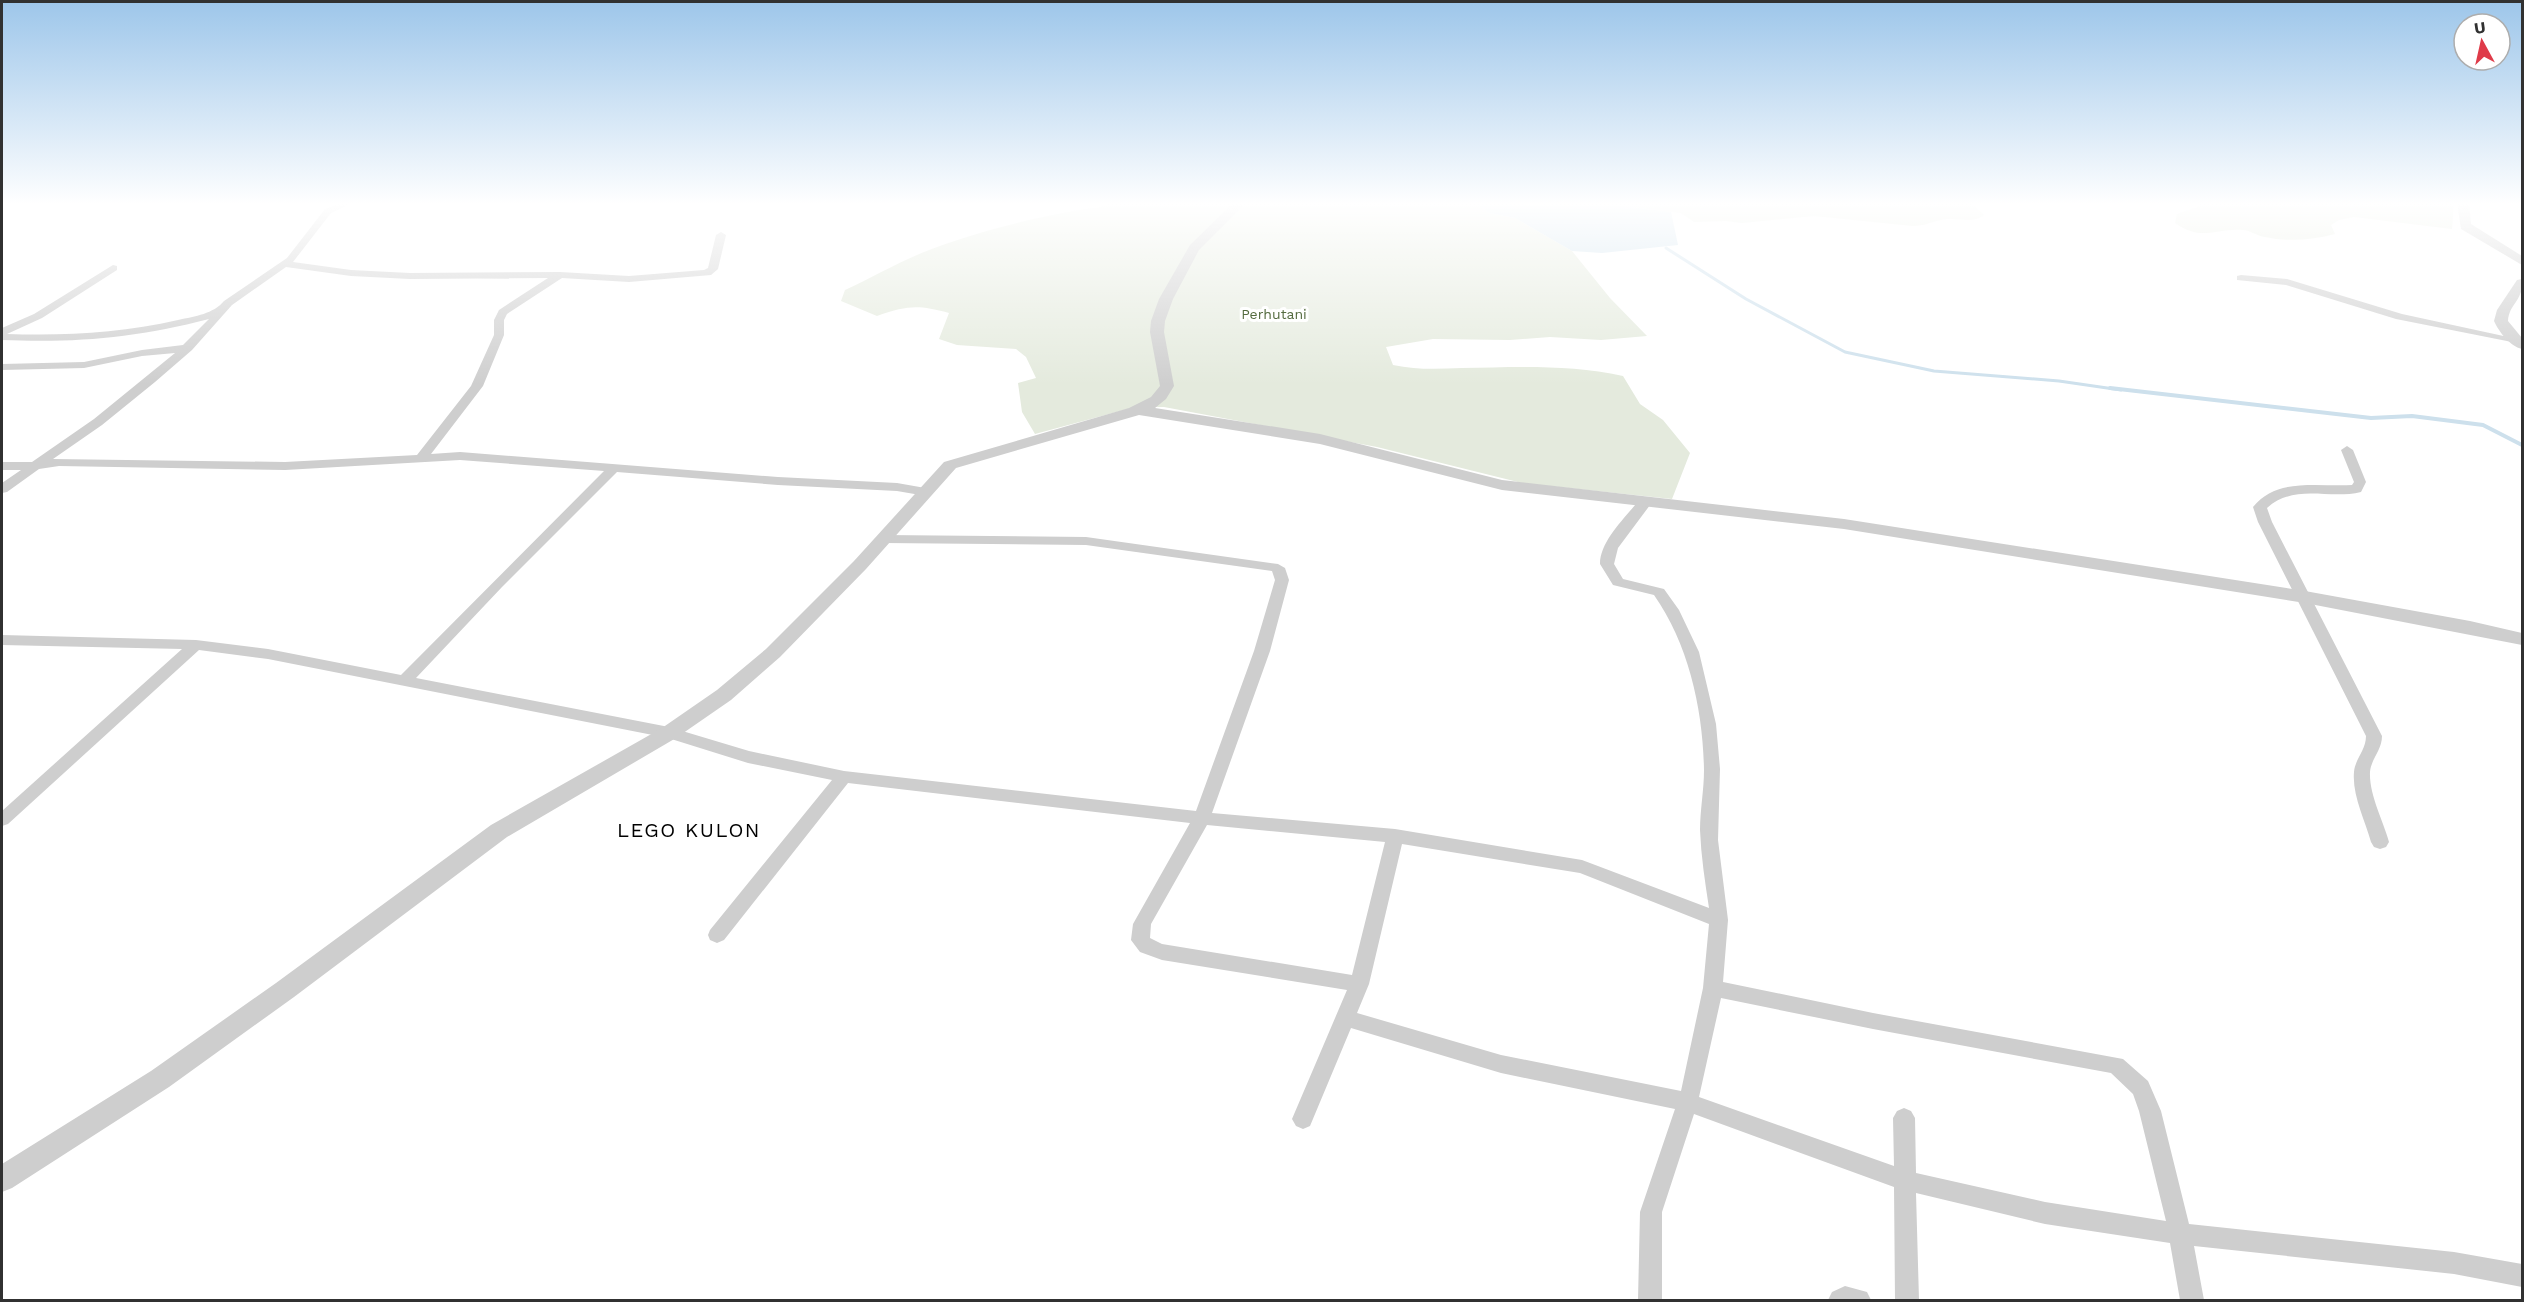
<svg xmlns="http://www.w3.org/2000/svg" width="2524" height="1302" font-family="'Work Sans',sans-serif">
<rect width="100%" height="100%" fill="#fff"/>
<path fill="#e4eadd" d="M1109 203H1475L1489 213 1515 218 1572 251 1610 298 1647 336 1601 340 1550 337 1510 340 1433 339 1386 347 1393 365C1416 370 1438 369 1462 368 1515 367 1570 364 1623 376L1640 404 1663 420 1690 453 1672 499 1522 483 1377 447 1164 407H1135L1035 434 1022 412 1018 383 1036 378 1026 357 1016 349 957 345 939 339 949 313C918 305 909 305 877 316L841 301 845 290C871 278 897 263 924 252 976 231 1050 213 1106 206Z
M1598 203H1969L1975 206 1984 215C1971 225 1955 216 1941 220 1931 222 1924 226 1913 226L1814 216 1742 223 1726 221 1694 222 1681 213Z
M2198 203H2454L2452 229 2354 217 2339 220 2331 225 2335 234C2313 240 2287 242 2265 237 2257 236 2250 230 2243 230 2214 228 2203 242 2175 223L2177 214 2197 207Z"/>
<path fill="#cde0ec" d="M1475 203 1533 205 1598 203 1671 212 1678 245 1602 253 1572 251 1515 218 1489 213Z"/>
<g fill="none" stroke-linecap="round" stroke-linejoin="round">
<path stroke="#cde0ec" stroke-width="3" d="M1666 248 1746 299 1845 352 1934 371 2059 381 2121 390"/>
<path stroke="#cde0ec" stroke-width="4" d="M2110 388 2371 418 2412 416 2483 425 2522 445"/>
<path fill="#cecece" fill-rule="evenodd" d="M340 203H353L331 213 293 262 351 270 410 273 560 272 629 276 704 270 708 268 716 235 721 232 726 235 718 269 711 275 629 282 562 278 507 314 504 320V335L483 386 431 454 460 452 778 477 897 483 931 489 932 492 926 496 897 491 778 485 617 472 502 587 416 678 669 727 749 751 844 771 1196 811 1254 651 1275 580 1272 571 1086 545 884 543 877 539 884 535 1086 537 1278 564 1285 568 1289 580 1270 651 1212 813 1395 829 1582 860 1709 908C1705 882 1701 856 1700 830 1700 810 1704 790 1704 770 1703 710 1689 645 1654 595L1613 585 1600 564C1600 540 1627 516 1641 498H1651L1653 501 1618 548 1614 564 1623 579 1664 589 1679 610 1699 652 1716 724 1720 769 1718 840 1728 920 1723 982 1873 1013 2123 1059 2148 1081 2161 1111 2189 1224 2454 1252 2522 1264V1287L2454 1274 2194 1246 2204 1300H2180L2170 1243 2045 1224 1916 1193 1919 1300H1895L1894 1187 1694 1114 1662 1212V1300H1638L1640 1212 1675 1109 1501 1073 1351 1028 1310 1126 1303 1129 1296 1126 1292 1119 1347 990 1162 960 1140 952 1131 940 1133 924 1190 823 848 783 724 940 717 943 710 940 708 935 710 930 832 780 748 763 668 738 268 659 199 650 8 824 2 826V811L182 649 2 645V635L196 640 268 649 401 675 604 471 460 460 285 470 59 466 39 469 7 492 2 493V483L21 470H2V462H32L94 419 175 353 142 356 84 368 2 370V364L84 362 142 350 183 345 209 319C136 338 77 343 2 340V328L34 314 113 265 117 266V270L42 318 7 334C65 336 121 333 178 320 196 316 213 314 224 301L287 258 325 209ZM286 267 351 276 410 279 548 278 499 310 494 320V335L471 386 417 455 285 462 53 459 102 425 155 382 192 350 232 305ZM1207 825 1385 842 1352 975 1162 944 1150 938 1151 924ZM1402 844 1580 873 1709 924 1703 988 1681 1091 1501 1055 1357 1013 1369 984ZM1721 998 1873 1029 2111 1073 2133 1094 2139 1111 2166 1221 2045 1202 1916 1173 1915 1118 1911 1111 1904 1108 1897 1111 1893 1118 1894 1166 1699 1097Z
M2241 275 2287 279 2402 314 2522 340V344L2396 319 2286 285 2237 280V276Z
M2347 446 2353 450 2366 482 2361 492C2328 500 2295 483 2267 508L2272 522 2382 736C2382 750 2371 759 2370 772 2369 795 2383 820 2389 842L2386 847 2380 849 2374 847 2371 842C2365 820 2352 795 2354 772 2355 759 2366 750 2366 736L2258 522 2253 507C2277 477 2318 487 2352 485L2354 482 2341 450Z
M1845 1286 1867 1292 1871 1300H1828L1832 1292Z"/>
<path fill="#cecece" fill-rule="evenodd" d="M1233 203H1246L1199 250 1173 299 1165 321 1164 332 1174 386 1166 399 1155 408 1320 434 1502 480 1844 519 2305 591 2470 621 2522 633V645L2305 603 1844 529 1502 490 1320 444 1139 415 956 468 866 569 780 657 731 700 676 738 507 837 294 997 169 1087 12 1188 2 1192V1164L151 1071 276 983 491 825 662 728 717 690 766 649 854 561 944 462 1129 408 1151 397 1160 386 1150 332 1151 321 1159 299 1190 245Z
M2457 203H2469L2471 224 2522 256V265L2461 229Z
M2522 279C2524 301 2509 303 2508 321L2522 338V349C2510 346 2499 332 2494 321L2497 310 2517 280Z"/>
</g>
<linearGradient id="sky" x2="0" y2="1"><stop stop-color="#9dc6ea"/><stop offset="0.53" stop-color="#fff"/><stop offset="1" stop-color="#fff" stop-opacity="0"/></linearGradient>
<rect width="2524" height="385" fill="url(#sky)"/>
<g text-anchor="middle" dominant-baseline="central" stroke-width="6" stroke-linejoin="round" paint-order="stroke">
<g font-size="14" fill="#546b3f" stroke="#fff">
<text x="1274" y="314">Perhutani</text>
</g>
<g font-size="20" letter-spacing="1.5" fill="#000" stroke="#fff">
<text x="689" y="830">LEGO KULON</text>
</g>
</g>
<rect width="2524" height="1302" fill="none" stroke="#313131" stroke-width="6"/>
<g transform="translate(2482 42) rotate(352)"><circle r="28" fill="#ffffff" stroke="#adadad" stroke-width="1.5"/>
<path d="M0-4.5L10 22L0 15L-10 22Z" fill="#df3b49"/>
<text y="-9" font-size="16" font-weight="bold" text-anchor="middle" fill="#313131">U</text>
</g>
</svg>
